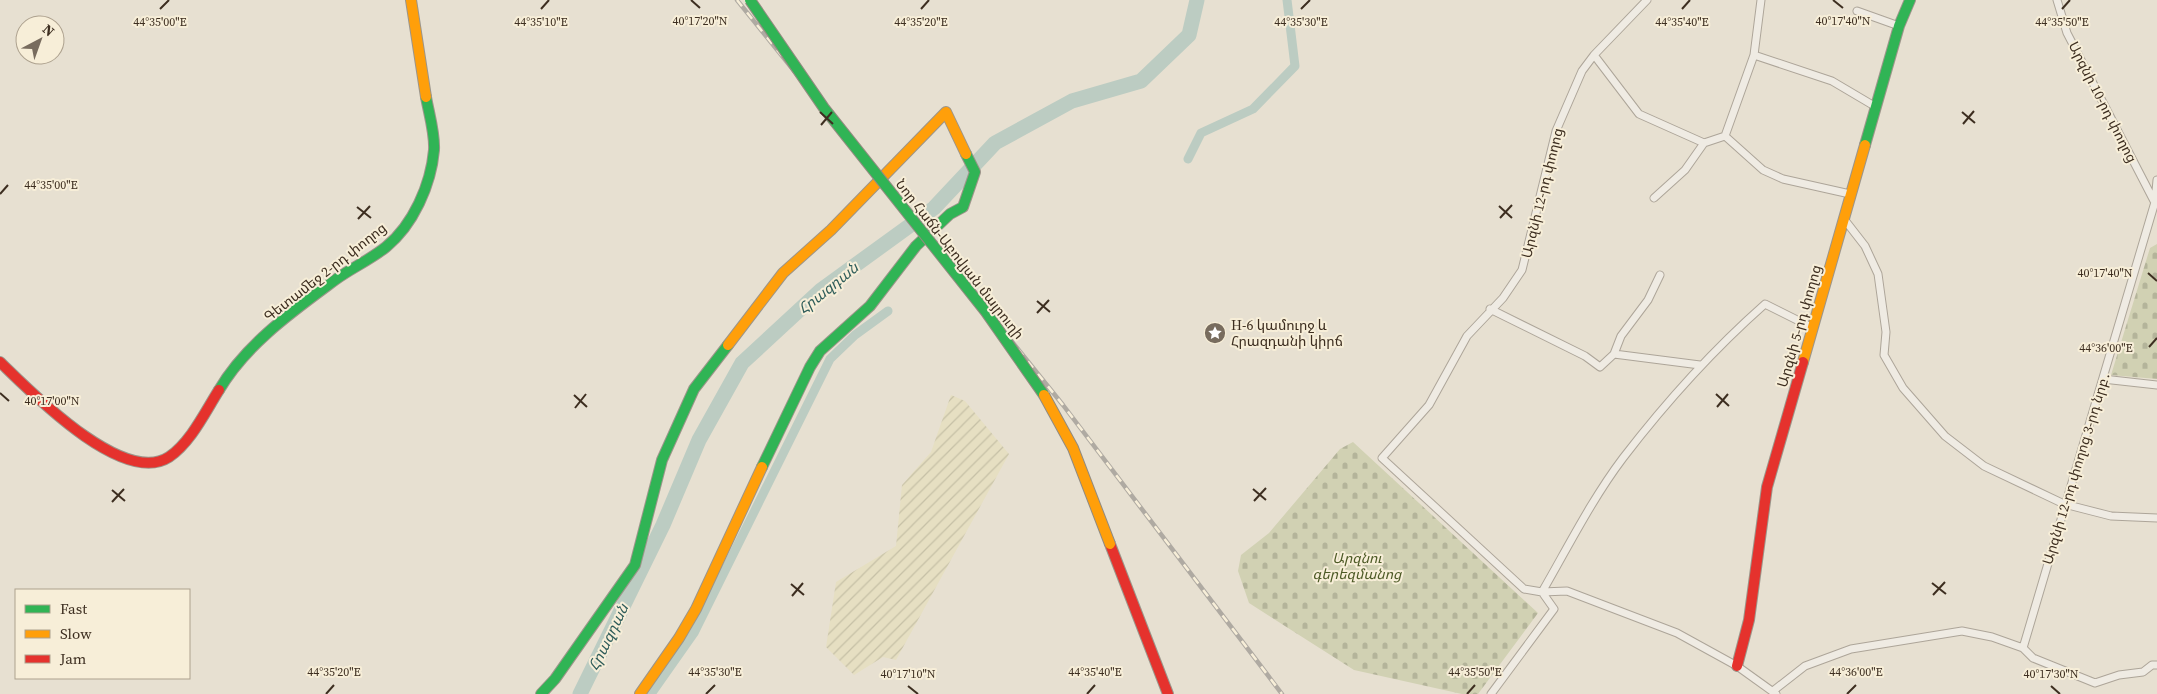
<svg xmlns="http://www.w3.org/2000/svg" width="2157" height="694" font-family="'Source Serif 4','Noto Sans Armenian',serif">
<defs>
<pattern id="farmland-furrows" width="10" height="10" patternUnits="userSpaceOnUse" patternTransform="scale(1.25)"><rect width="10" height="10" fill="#e6dfc2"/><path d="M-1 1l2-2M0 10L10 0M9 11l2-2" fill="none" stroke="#c6c0a6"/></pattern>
<pattern id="cemetery-stones" width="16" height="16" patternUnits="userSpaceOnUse" patternTransform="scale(1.25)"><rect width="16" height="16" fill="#d1d1b3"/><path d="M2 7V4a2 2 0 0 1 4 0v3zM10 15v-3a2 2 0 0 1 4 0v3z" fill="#b4b49a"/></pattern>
</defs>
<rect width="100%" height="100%" fill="#e7e0d1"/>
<path fill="url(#farmland-furrows)" d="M951 395 965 401 1009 454 896 660 883 657 854 675 826 647 836 582 896 546 902 485 931 452Z"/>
<path fill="url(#cemetery-stones)" d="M2157 244V379L2111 375 2150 248Z
M1353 442 1538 613 1478 694H1462L1354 670 1249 603 1238 571 1241 555 1269 533 1340 449Z"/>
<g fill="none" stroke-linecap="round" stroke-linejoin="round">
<path stroke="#bcccc2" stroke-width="9" d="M1188 159 1201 133 1253 109 1295 66 1287 0
M651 694 694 633 830 359 855 335 888 311"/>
<path stroke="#bcccc2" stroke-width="15" d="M580 694 663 525 699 440 742 363 821 290 934 208 995 143 1072 101 1141 81 1189 35 1197 0"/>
<g stroke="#ada599" stroke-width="9">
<path id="street" d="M1647 0 1594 55 1582 71 1556 131 1522 270 1503 298 1467 336 1429 405 1382 458 1524 589 1542 592 1567 591 1677 633 1737 666 1776 694
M2057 0 2067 33 2154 201
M1857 11 1899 26
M1594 55 1639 114 1704 143 1725 136 1754 55 1761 0
M1754 55 1832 81 1876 107
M1725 136 1763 170 1783 179 1850 194
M1654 198 1685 170 1704 143
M1844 219 1865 246 1878 274 1886 332 1884 355 1903 388 1945 436 1984 466 2064 504 2111 516 2157 518
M1490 309 1585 356 1600 367 1614 354 1700 365
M1614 354 1621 336 1648 300 1660 275
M2103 379 2157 385
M1542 592C1568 547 1592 499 1623 458 1666 402 1713 350 1765 304L1813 328
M2023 648 2155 202 2157 180
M1773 691 1805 666 1851 649 1962 631 1992 637 2023 648 2033 658 2095 683 2119 675 2143 672 2152 665H2157
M1491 694 1554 609 1542 592"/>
</g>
<g stroke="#9c958a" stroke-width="12">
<path id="fast" d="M1865 145 1899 26 1910 0
M219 390C246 344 293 311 335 280 351 268 370 260 386 247 413 225 431 185 434 150 435 133 429 114 426 97
M762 467 810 367 820 351 870 306 916 246 950 214 963 207 975 172 966 154
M541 694 555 679 635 565 662 460 694 389 728 345"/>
</g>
<g stroke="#9c958a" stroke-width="12">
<path id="slow" d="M411 0 426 97
M728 345 783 273 831 230 946 112 966 154
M1803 362 1865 145
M640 694 679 638 696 609 762 467"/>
</g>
<g stroke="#9c958a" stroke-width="12">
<path id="jam" d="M0 362C30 391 123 487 169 457 191 442 205 412 219 390
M1110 544 1168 694
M1737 666 1749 620 1767 487 1803 362"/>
</g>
<use href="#street" stroke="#efebe3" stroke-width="7"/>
<use href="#fast" stroke="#30b455" stroke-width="10"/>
<use href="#slow" stroke="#ff9f0a" stroke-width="10"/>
<use href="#jam" stroke="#e5322d" stroke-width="10"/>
<g stroke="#afaaa2" stroke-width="4.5">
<path id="rail" d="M737 0 1063 405 1282 694"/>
</g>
<use href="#rail" stroke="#f7eed8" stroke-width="2.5" stroke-dasharray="8" stroke-linecap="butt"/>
<g stroke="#928b80" stroke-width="12" stroke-linecap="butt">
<path id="fast-bridge" d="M750 0 824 108 986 312 1044 395"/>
</g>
<g stroke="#928b80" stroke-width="12" stroke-linecap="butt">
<path id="slow-bridge" d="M1044 395 1073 448 1110 544"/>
</g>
<use href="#fast-bridge" stroke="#30b455" stroke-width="10"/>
<use href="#slow-bridge" stroke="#ff9f0a" stroke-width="10"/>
</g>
<path fill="none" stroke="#3d2e20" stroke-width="2" d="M691 0 700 8M1833 0 1843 8M160 9 169 0M541 9 549 0M921 9 929 0M1301 9 1310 0M1682 9 1690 0M2062 9 2070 0M820 112 833 124M1962 112 1975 123M1963 124 1974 111M821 125 832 112M0 194 8 185M1499 206 1512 218M357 207 371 218M1500 218 1512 205M358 219 370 206M2148 273 2157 281M1037 301 1050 312M1037 313 1049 300M2149 347 2157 338M0 393 9 401M1716 394 1729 406M574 395 587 407M1717 407 1728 394M575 408 586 394M1253 489 1266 500M112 490 125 501M1254 501 1266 488M112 502 124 489M1932 583 1946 594M791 584 804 595M1933 595 1945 582M792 596 803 583M908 686 918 694M2051 686 2060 694M326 694 334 685M706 694 715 685M1087 694 1095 685M1467 694 1475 685M1847 694 1856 685"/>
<defs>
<g id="sight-disc" transform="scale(1.125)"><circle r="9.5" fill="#786c5e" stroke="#f7eed8"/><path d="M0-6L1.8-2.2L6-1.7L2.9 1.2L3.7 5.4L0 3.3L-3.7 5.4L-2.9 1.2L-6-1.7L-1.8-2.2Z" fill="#fff"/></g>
</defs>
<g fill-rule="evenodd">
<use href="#sight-disc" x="1215" y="333"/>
</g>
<g text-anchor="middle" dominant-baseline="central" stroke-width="4" stroke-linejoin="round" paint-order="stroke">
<g font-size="14" fill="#3d2e20" stroke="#f7eed8">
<text transform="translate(2103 102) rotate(63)">Արզնի 10-րդ փողոց</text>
<text transform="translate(1542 193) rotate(-76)">Արզնի 12-րդ փողոց</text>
<text transform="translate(960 259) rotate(52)">Նոր Հաճն-Աբովյան մայրուղի</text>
<text transform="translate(325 272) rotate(-38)">Գետամեջ 2-րդ փողոց</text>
<text transform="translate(1799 326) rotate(-74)">Արզնի 5-րդ փողոց</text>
<text transform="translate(2076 468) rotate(-73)">Արզնի 12-րդ փողոց 3-րդ նրբ․</text>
</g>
<g font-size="14" fill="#3d2e20" stroke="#f7eed8" text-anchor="start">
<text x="1231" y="325">H-6 կամուրջ և<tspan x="1231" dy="16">Հրազդանի կիրճ</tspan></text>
</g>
<g font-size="14" font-style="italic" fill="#4d5a26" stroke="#f7eed8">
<text x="1357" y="558">Արզնու<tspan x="1357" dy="16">գերեզմանոց</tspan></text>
</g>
<g font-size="15" font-style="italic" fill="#2f5d5a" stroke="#f7eed8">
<text transform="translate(828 288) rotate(-39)">Հրազդան</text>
<text transform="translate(608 637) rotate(-64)">Հրազդան</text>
</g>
</g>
<g font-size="12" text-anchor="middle" fill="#3d2e20" stroke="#f7eed8" stroke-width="4" stroke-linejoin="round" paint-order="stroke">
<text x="700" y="25">40°17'20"N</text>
<text x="1843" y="25">40°17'40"N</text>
<text x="541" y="26">44°35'10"E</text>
<text x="921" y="26">44°35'20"E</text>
<text x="1301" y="26">44°35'30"E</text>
<text x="1682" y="26">44°35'40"E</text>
<text x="2062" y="26">44°35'50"E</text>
<text x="160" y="26">44°35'00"E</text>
<text x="51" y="189">44°35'00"E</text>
<text x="2105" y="277">40°17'40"N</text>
<text x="2106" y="352">44°36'00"E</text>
<text x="52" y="405">40°17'00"N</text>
<text x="334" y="676">44°35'20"E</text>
<text x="715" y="676">44°35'30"E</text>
<text x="1095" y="676">44°35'40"E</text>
<text x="1475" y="676">44°35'50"E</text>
<text x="1856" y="676">44°36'00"E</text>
<text x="908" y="678">40°17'10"N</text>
<text x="2051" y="678">40°17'30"N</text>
</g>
<rect x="15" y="589" width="175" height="90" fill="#f7eed8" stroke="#ada18e"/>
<rect x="25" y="605" width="25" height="8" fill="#30b455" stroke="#ada18e"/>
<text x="60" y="614" font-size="15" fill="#3d2e20">Fast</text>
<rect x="25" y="630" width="25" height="8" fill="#ff9f0a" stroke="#ada18e"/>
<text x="60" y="639" font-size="15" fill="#3d2e20">Slow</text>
<rect x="25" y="655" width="25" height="8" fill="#e5322d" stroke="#ada18e"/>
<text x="60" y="664" font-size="15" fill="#3d2e20">Jam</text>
<g transform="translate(40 40) rotate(41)"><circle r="24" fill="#f7eed8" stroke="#ada18e"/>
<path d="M0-4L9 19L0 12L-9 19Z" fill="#786c5e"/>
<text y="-8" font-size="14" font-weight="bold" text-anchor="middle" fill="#3d2e20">N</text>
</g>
</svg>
